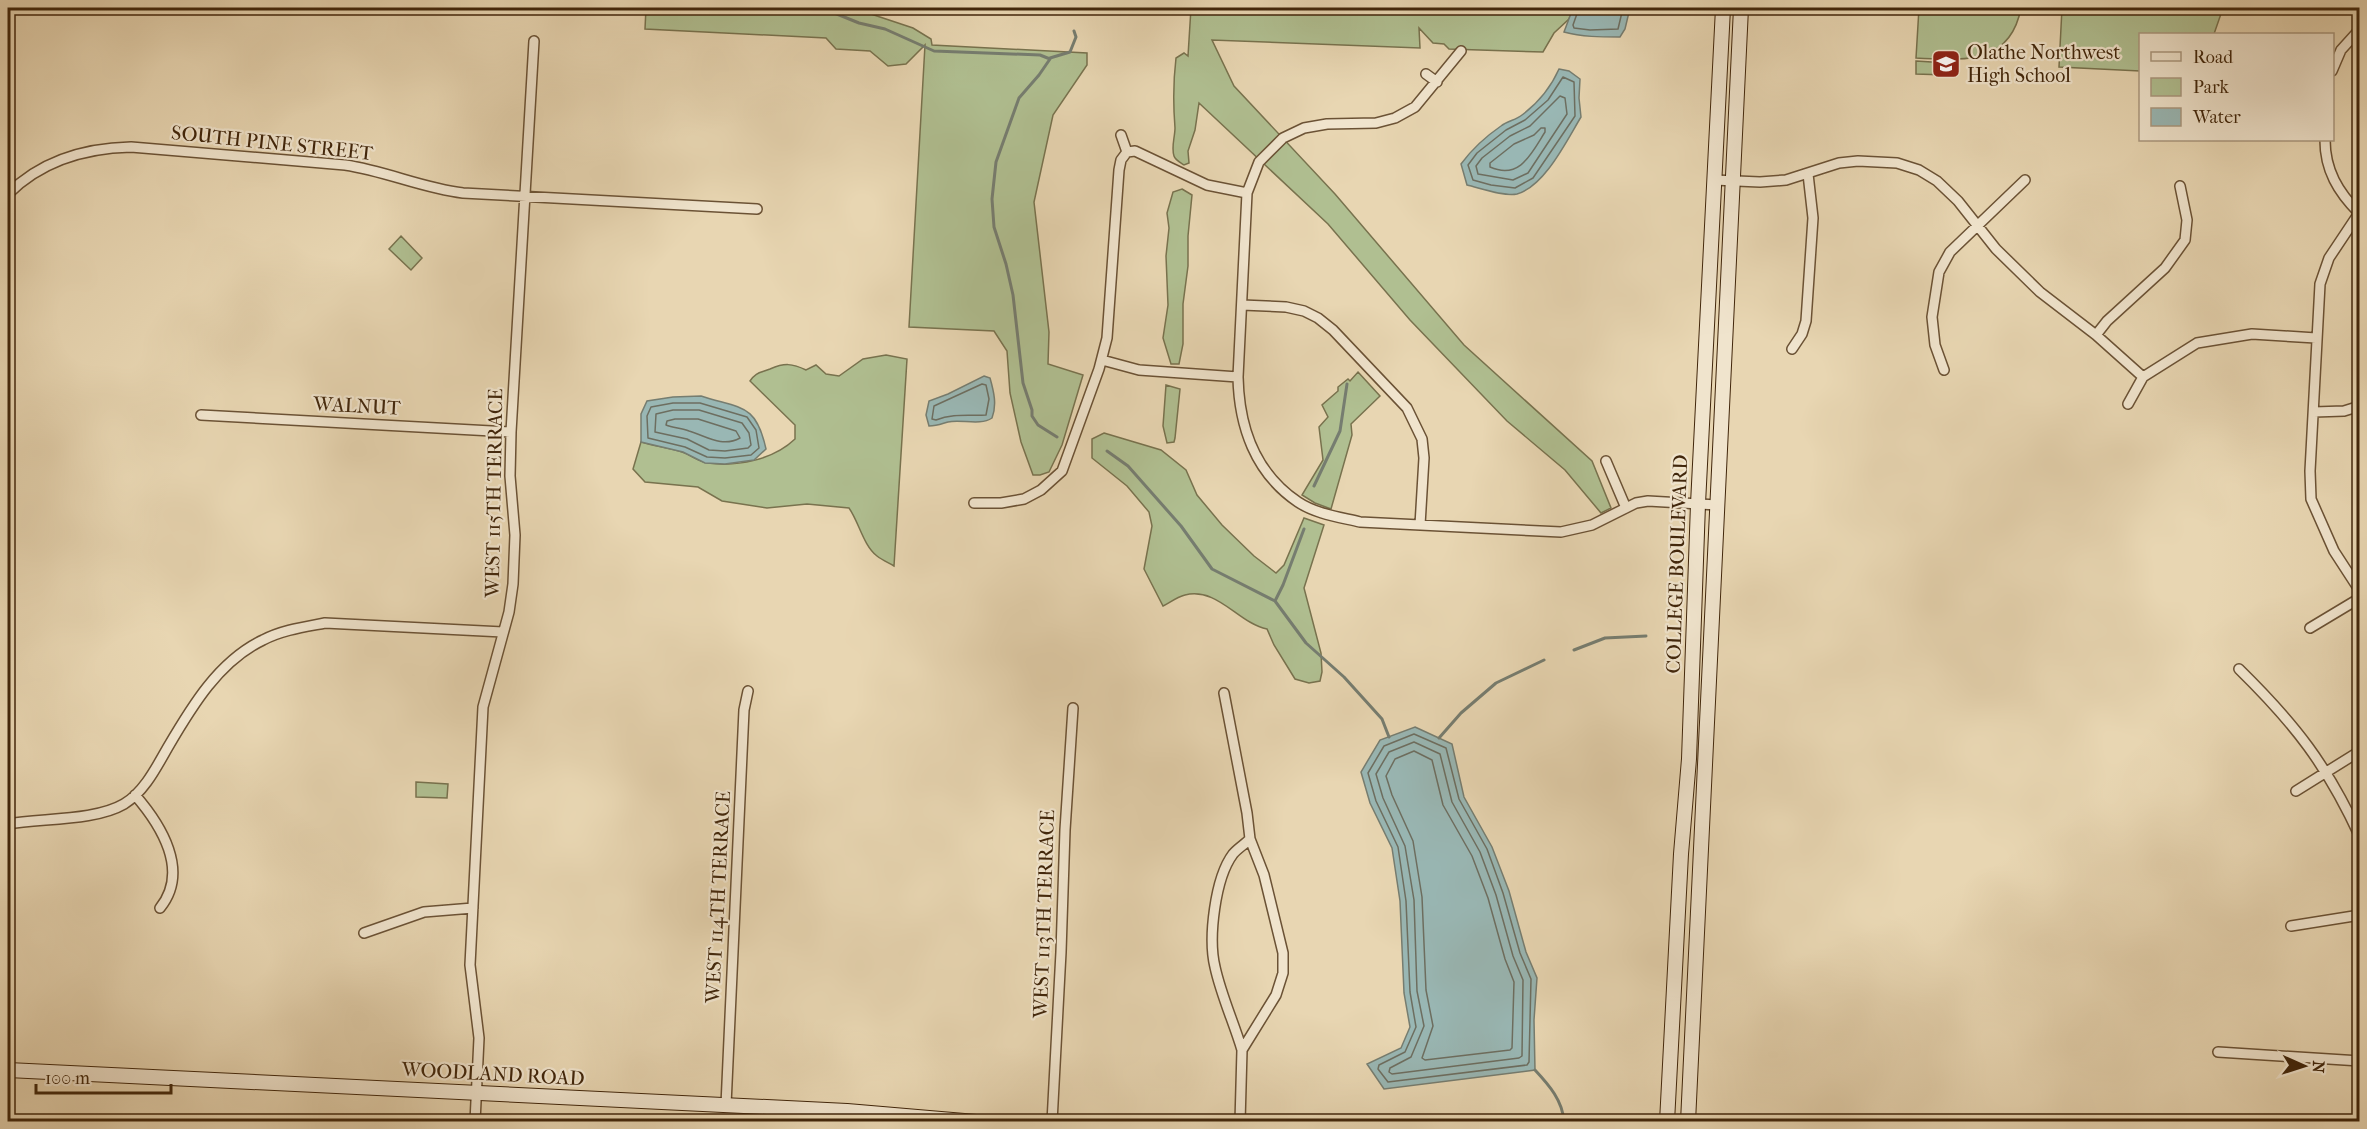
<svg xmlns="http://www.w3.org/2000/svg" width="2367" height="1129" font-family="'IM FELL French Canon',serif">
<rect width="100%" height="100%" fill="#e8d6b2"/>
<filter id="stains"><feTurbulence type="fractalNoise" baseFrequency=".00333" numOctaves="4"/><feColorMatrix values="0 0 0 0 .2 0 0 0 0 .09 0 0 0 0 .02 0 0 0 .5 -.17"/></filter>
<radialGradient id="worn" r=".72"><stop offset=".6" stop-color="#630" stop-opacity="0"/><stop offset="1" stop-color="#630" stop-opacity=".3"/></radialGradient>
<path fill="#b0bf91" stroke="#78724e" stroke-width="1.5" d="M646 8H853L913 28 931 39 932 45 1087 53V65L1053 115 1034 202 1049 332 1048 364 1083 375 1062 445 1049 472 1040 475H1033L1021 442 1010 393 1007 351 994 331 909 327 925 45 906 64 888 66 870 51 836 49 826 38 645 29Z
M1191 8H1573L1569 19 1554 33 1543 52 1449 49 1444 44 1433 43 1419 28 1420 48 1212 40 1234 86 1335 194 1464 345 1592 461 1611 508 1601 513 1565 470 1507 421 1410 320 1328 224 1199 103 1195 130 1188 151 1189 163 1184 165C1181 163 1175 160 1174 156 1171 147 1175 137 1175 128 1173 103 1173 83 1176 58L1184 53 1188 56Z
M1919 8H2021C2010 66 1962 60 1916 58Z
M2062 8H2223L2214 34H2140V71L2059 67Z
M1916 61 1947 63 1946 75 1916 74Z
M1182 189 1192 195 1188 236V266L1183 304V344L1179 364H1171L1163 338 1168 305 1166 256 1169 228 1167 213 1173 192Z
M401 236 422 258 411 270 389 249Z
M886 355 907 359 894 566C889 563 882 560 877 556 863 545 859 522 849 508L807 504 767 508 722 501 698 487 645 482 633 469 641 442C655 446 669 448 682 452 691 455 699 462 708 463 737 467 773 460 795 439V425L750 381C756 372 760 373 770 369 784 363 792 363 806 370L816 365 826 374 839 376 863 359Z
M1358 372 1380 396 1351 424 1352 435 1331 509 1315 503 1302 495 1323 460 1319 427 1328 417 1322 405 1338 391V387L1348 379 1350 381Z
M1166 385 1180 389 1175 438 1174 442 1167 443 1163 426Z
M1104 433 1161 450 1186 470 1197 495 1222 525 1254 556 1276 573 1284 565 1304 518 1324 525 1304 588 1321 653 1322 672 1320 681 1309 683 1295 679 1274 645 1267 629C1238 623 1218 587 1185 595 1177 597 1169 603 1163 606L1144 569 1152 526 1149 512 1127 486 1092 458V439Z
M416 782 448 784 447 798 416 797Z"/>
<path fill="#99b7b4" stroke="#767d70" stroke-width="1.5" d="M1573 8H1630L1625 29 1620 37C1601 37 1582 37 1564 32Z
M1559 69 1569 71 1580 79 1579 98 1581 117C1567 140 1545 186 1517 194 1505 197 1480 188 1467 185L1461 164C1472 149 1485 137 1501 126 1507 121 1516 120 1522 115 1538 103 1551 87 1559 69Z
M984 376 990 378C994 392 997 405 992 418 980 426 961 419 948 422 941 424 937 426 929 426L926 415 929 401 948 394Z
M701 396C741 409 756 403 766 449L754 460 725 464 705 463 683 452 641 442V414L647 401 673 397Z
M1415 727 1452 744 1464 797 1492 847 1509 891 1526 952 1537 978 1534 1020 1535 1070 1384 1089 1367 1064 1401 1048 1410 1027 1404 993 1400 901 1392 848 1370 803 1361 772 1380 740Z"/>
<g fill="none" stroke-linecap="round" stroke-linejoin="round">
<path stroke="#6d6e60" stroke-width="1.5" d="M1579 8 1573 25 1574 28 1590 30 1618 29 1623 8
M1563 77 1574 82 1575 116 1533 178 1515 188 1491 185 1473 180 1468 165 1477 153 1506 130 1525 120 1548 100Z
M1560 96 1565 98 1567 114 1528 173 1513 180 1478 174 1476 166 1482 158 1510 136 1530 126Z
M1541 128H1545V132C1531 154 1520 180 1490 167V163L1514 144 1534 135Z
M982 384 986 385 989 399 986 415C969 416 953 413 936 420L932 419 934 406Z
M673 403H700L747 417 756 430 759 448 751 455 725 458 707 457 685 447 648 438 647 416 651 407Z
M673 410H699L742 423 749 433 751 445 748 448 725 451 709 450 687 439 655 432 656 414Z
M675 419H698L736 431 740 438C722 448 706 436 689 431 682 428 673 428 666 425L667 421Z
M1414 734 1446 748 1459 799 1487 849 1503 893 1520 953 1531 979 1529 1062 1527 1065 1388 1082 1378 1069 1379 1065 1405 1052 1416 1027 1410 992 1406 901 1398 847 1376 801 1368 773 1384 746Z
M1414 742 1440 754 1452 802 1480 852 1496 895 1513 956 1523 980 1522 1056 1519 1058 1392 1074 1389 1072 1390 1068 1411 1057 1424 1026 1417 991 1414 900 1405 846 1383 798 1376 774 1389 752Z
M1414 751 1432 760 1443 805 1472 856 1488 898 1505 959 1514 982 1512 1048 1510 1050 1425 1060 1422 1058 1433 1026 1426 990 1422 897 1413 841 1392 795 1386 776 1395 759Z"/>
<path stroke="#767d70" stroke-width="3" d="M822 8 859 23 885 29 934 51 1040 55 1050 59 1039 75 1019 98 996 162 992 199 994 227 1006 264 1013 295 1023 383 1032 410V416L1038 425 1057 437
M1050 58 1070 52 1076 37 1074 31
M1107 451 1128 466 1181 526 1212 569 1275 601 1306 643 1344 677 1382 719 1389 737
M1314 486 1340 431 1347 384
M1275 601 1283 585 1304 529
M1574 650 1605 638 1646 636
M1439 738 1461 713 1496 683 1544 660
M1535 1070C1549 1085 1563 1101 1564 1122"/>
<g stroke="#6b5235" stroke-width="12">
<path id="street" d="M2332 71 2341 50 2360 29
M1426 74 1437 82
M1121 135 1127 152
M2325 140C2325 170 2338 192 2359 213L2329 258 2320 284 2310 471 2311 499 2334 551 2360 591
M1127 152 1135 151 1207 185 1247 193
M1714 180 1760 182 1786 180 1839 163 1858 161 1897 163 1919 170 1937 181 1958 201 1996 249 2040 292 2096 335 2143 377 2197 343 2252 334 2316 338
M8 194C41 161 85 148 131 147L345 165C386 171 422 188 463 193L757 209
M1242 305 1286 307 1304 311 1318 318 1333 330 1407 408 1422 439 1424 458 1420 525
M2096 335 2107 321 2165 268 2185 240 2187 220 2180 186
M1792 349 1802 334 1806 321 1813 218 1808 174
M1102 360 1139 370 1238 377C1239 426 1255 473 1298 502 1316 514 1339 517 1360 522L1561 532 1592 525 1636 503 1648 501 1717 505
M1944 370 1935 345 1932 317 1939 272 1950 252 2025 180
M1238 377 1247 193 1259 162 1283 138 1304 128 1327 124 1376 123 1395 118 1415 107 1461 51
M2128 404 2143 377
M2314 412 2344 411 2360 406
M201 415 511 432
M1606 461 1626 508
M974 503H1001L1024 499 1041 490 1062 471 1099 369 1107 338 1119 170 1121 160 1127 152
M2310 628 2360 598
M2239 669C2295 724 2327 765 2360 837
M1224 693 1247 813 1250 839 1264 875 1283 953V973L1276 995 1242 1050 1240 1122
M2296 791 2360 751
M135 795C161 825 190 871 160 908
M8 824C42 818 95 821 124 804 144 792 156 768 168 747 192 706 219 661 263 640 282 630 304 627 325 623L503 632
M2291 926 2360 915
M364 933 424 912 473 908
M1242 1050C1234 1023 1221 995 1215 967 1208 938 1215 878 1233 854 1237 849 1245 844 1250 839
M2218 1052 2360 1061
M726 1105 744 710 748 691
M475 1122 479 1038 470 965 483 707 509 612 513 584 515 535 510 476 511 432 534 41
M1052 1122 1061 952 1065 830 1073 708"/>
</g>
<g stroke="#41260b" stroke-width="16">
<path id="secondary" d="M8 1070 847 1111 976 1122
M1667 1122 1681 854 1689 759 1698 504 1723 8
M1688 1122 1741 8"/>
</g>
<use href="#street" stroke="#f0e4cd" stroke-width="9"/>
<use href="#secondary" stroke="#f0e4cd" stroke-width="14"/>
</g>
<defs>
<g id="school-square" transform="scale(1.5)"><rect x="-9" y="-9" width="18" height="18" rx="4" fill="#8f2418" stroke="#f0e4cd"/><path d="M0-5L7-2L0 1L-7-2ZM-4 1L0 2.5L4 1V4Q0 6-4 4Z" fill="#fff"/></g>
</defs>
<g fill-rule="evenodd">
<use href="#school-square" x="1946" y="64"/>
</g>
<g text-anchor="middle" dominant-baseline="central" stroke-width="4.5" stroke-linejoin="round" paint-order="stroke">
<g font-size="20" fill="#41260b" stroke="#f0e4cd" text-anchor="start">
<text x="1967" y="52">Olathe Northwest<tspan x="1967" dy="23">High School</tspan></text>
</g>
<g font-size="20" fill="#41260b" stroke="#f0e4cd">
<text transform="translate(272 143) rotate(6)">SOUTH PINE STREET</text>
<text transform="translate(357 406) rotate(3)">WALNUT</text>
<text transform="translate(494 493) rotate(-89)">WEST 115TH TERRACE</text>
<text transform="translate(1677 564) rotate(-88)">COLLEGE BOULEVARD</text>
<text transform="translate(718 897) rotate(-87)">WEST 114TH TERRACE</text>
<text transform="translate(1044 914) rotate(-88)">WEST 113TH TERRACE</text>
<text transform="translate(493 1074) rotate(3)">WOODLAND ROAD</text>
</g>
</g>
<rect width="2367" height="1129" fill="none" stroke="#e8d6b2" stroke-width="30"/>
<rect x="9" y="9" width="2349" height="1111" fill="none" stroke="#41260b" stroke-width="3"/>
<rect x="15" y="15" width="2337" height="1099" fill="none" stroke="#41260b" stroke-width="1.5"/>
<rect x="2139" y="33" width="195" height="108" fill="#f0e4cd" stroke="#aa987f" stroke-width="1.5"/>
<rect x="2151" y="52" width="30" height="9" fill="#f0e4cd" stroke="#aa987f" stroke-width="1.5"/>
<text x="2193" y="63" font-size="18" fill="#41260b">Road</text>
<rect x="2151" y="78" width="30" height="18" fill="#b0bf91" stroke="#aa987f" stroke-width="1.5"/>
<text x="2193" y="93" font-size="18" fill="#41260b">Park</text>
<rect x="2151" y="108" width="30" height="18" fill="#99b7b4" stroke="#aa987f" stroke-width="1.5"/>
<text x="2193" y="123" font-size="18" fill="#41260b">Water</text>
<g transform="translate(2304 1066) rotate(93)" stroke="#f0e4cd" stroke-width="4.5" paint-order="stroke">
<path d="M0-4.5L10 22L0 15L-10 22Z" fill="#41260b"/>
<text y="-9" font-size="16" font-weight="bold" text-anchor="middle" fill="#41260b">N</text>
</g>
<path d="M36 1084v9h135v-9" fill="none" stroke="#41260b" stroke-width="3"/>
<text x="45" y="1084" font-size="18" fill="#41260b" stroke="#f0e4cd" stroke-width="4.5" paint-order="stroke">100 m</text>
<rect width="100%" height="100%" filter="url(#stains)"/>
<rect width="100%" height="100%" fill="url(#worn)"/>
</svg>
